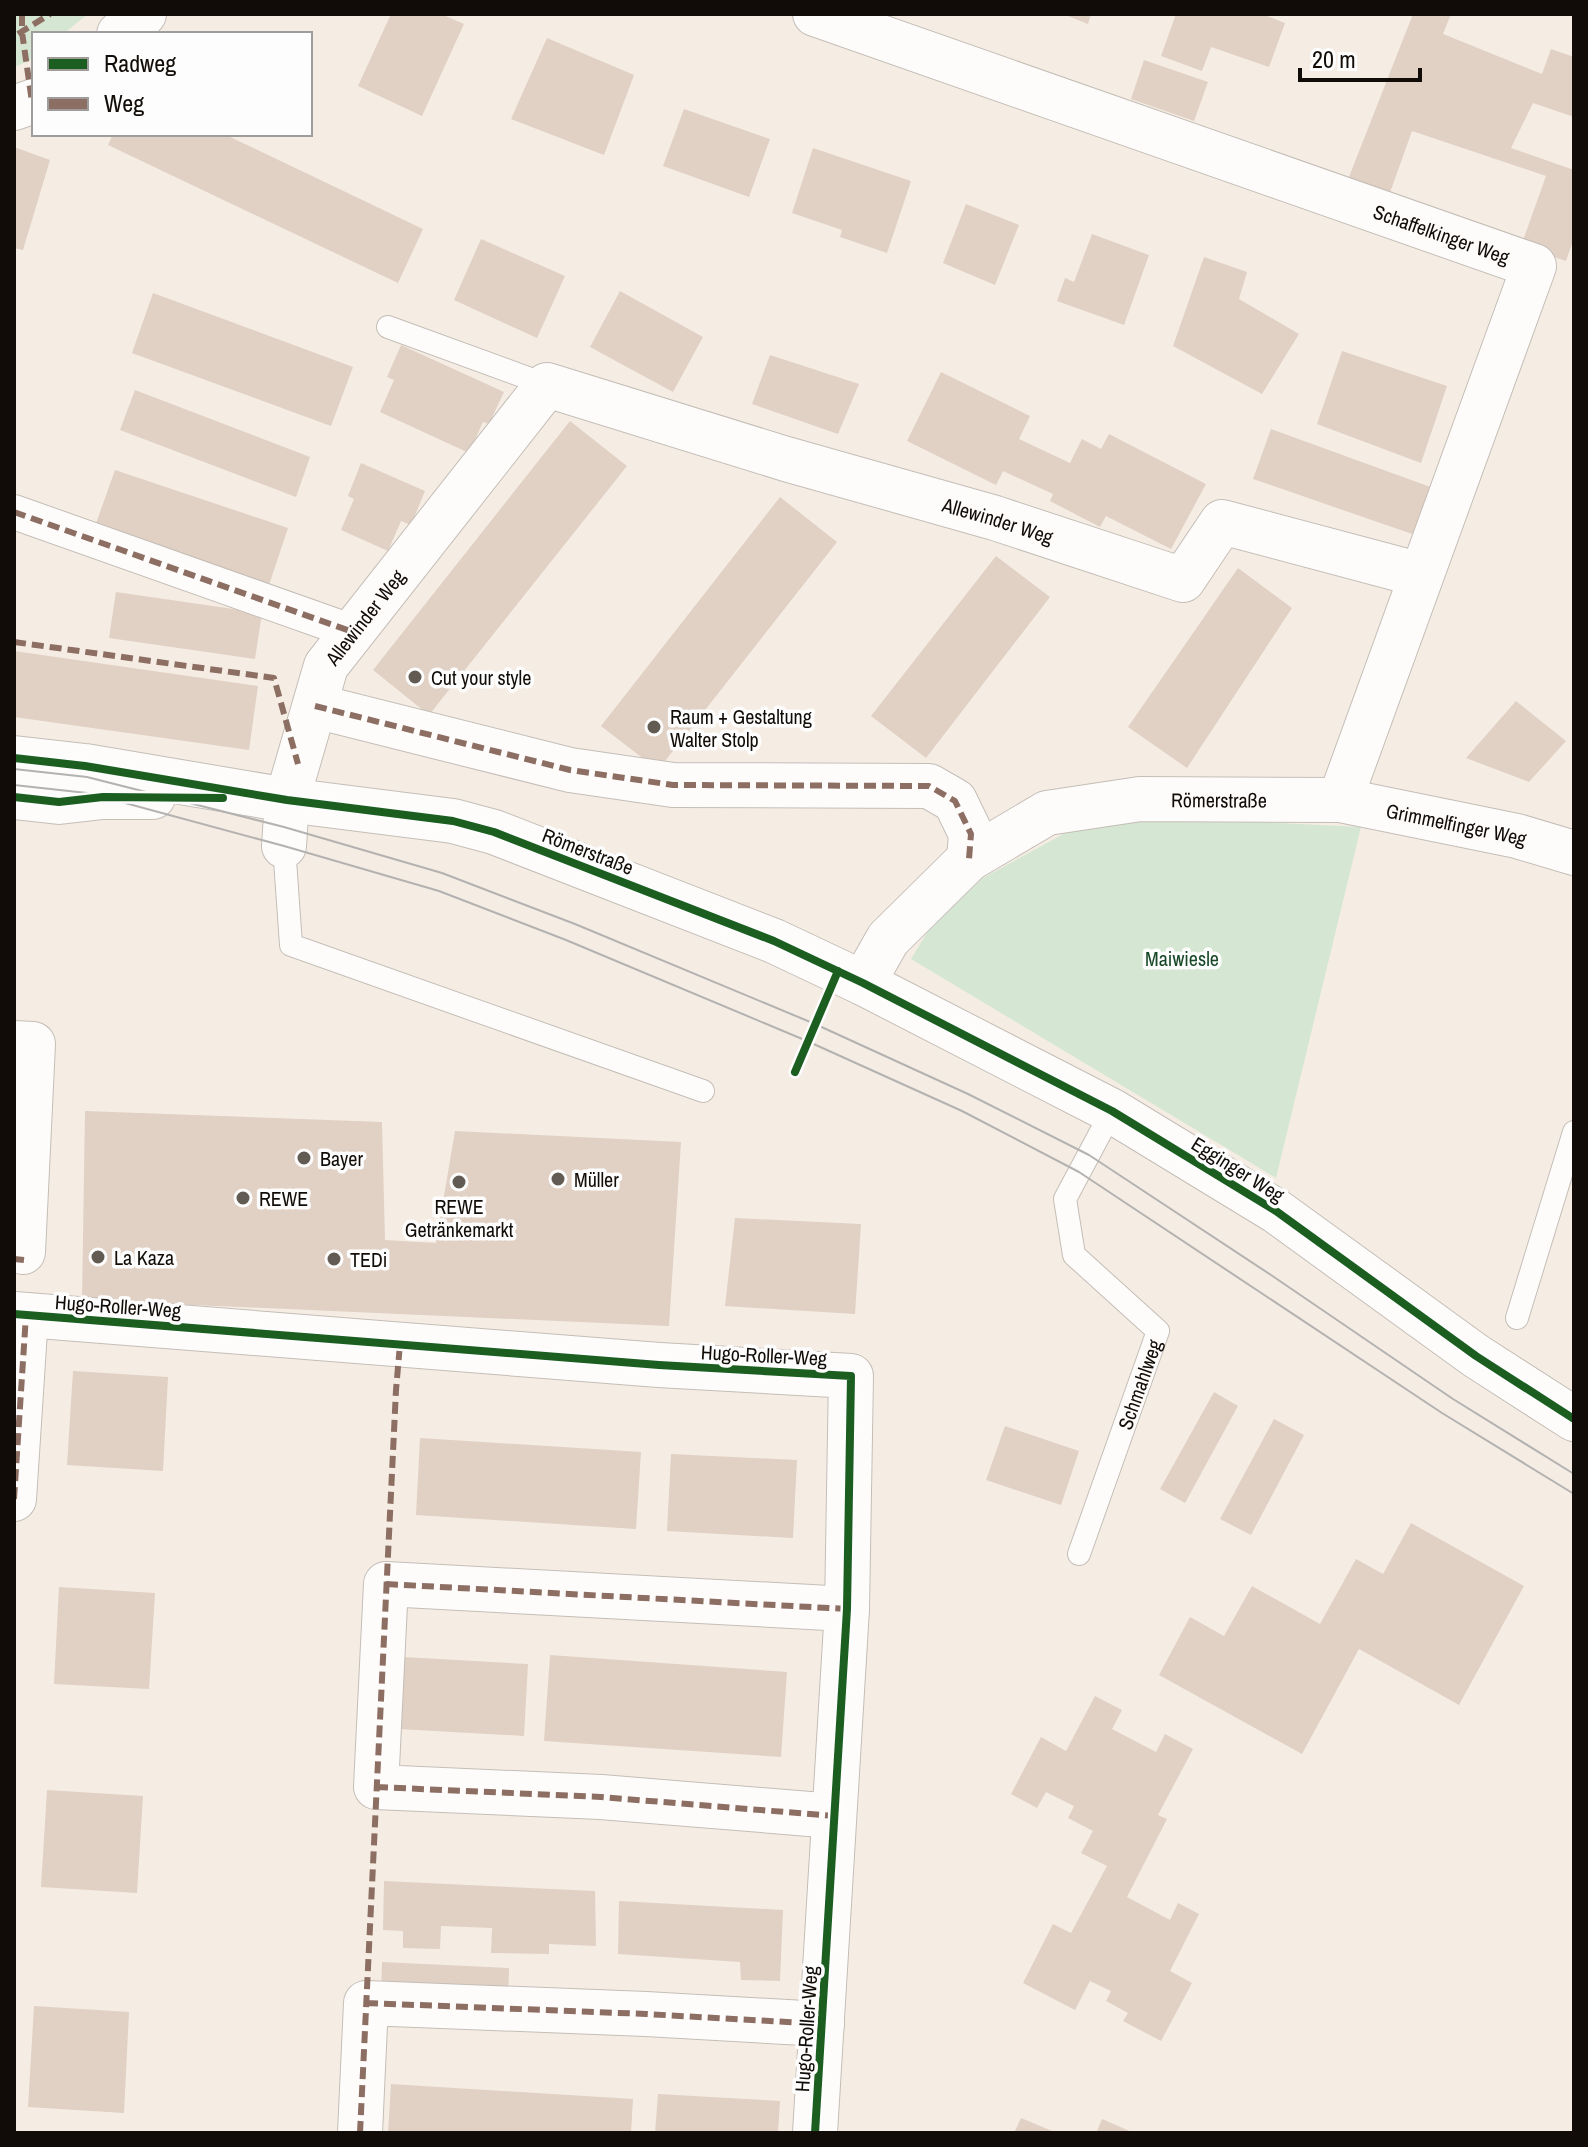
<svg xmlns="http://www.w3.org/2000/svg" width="1588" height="2147" font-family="'Archivo Narrow',sans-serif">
<rect width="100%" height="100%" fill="#f5ede4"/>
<path fill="#d5e7d2" d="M14 14H88L63 34H34V57L27 62 14 67Z
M1163 817 1361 827 1276 1178 911 959 937 916 981 879 1067 832Z"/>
<path fill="#e1d0c4" d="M391 14H441L464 24 422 116 358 86Z
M1063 14H1091L1088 24Z
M1176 14H1262L1285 23 1269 67 1211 47 1202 71 1161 56Z
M1413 14H1451L1443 34 1542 74 1551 49 1574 57V117L1533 103 1511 148 1574 170V238L1566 261 1521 246 1546 176 1412 131 1387 201 1345 187Z
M547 38 634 75 604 155 511 119Z
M1144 60 1208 82 1194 121 1131 99Z
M684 109 770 139 749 197 663 166Z
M113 134H224L423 229 398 283 108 145Z
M14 147 50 160 23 250 14 248Z
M813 148 911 181 887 253 840 237 842 230 792 213Z
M966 204 1019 225 995 285 943 263Z
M1092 234 1149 255 1124 325 1057 301 1065 278 1074 282Z
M481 239 565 276 537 338 454 300Z
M1204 257 1247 272 1239 299 1299 334 1262 394 1173 346Z
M620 291 703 337 673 392 590 347Z
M153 293 353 367 331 426 132 353Z
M401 345 504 392 489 424 483 422 469 453 380 412 394 380 387 377Z
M1342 351 1447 386 1421 463 1317 424Z
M770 355 859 384 838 434 752 404Z
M941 372 1030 416 1019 439 1070 463 1082 439 1101 449 1109 434 1206 484 1171 549 1106 516 1100 527 1050 501 1053 494 1003 471 996 485 907 441Z
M135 390 310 457 296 497 120 430Z
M570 421 627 466 429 715 373 670Z
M1271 429 1436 489 1418 536 1253 479Z
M361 463 425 491 411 525 401 521 388 551 341 530 354 499 348 496Z
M115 470 288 528 268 588 94 529Z
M780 497 837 542 658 770 601 726Z
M996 556 1050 597 926 758 871 716Z
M1238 568 1292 608 1187 768 1128 727Z
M116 592 262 613 255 659 109 638Z
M14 651 258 686 249 750 14 717Z
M1516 701 1566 741 1529 782 1466 758Z
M85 1111 382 1122 385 1240 436 1243 455 1131 681 1142 669 1326 82 1300Z
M735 1218 861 1224 855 1314 725 1306Z
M73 1371 168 1377 163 1471 67 1465Z
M1214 1392 1238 1406 1185 1503 1160 1489Z
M1274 1419 1304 1435 1251 1535 1220 1519Z
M1005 1426 1079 1451 1061 1505 986 1480Z
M420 1438 641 1452 636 1529 416 1515Z
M671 1454 797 1460 793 1538 667 1531Z
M1411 1523 1524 1586 1459 1705 1359 1649 1302 1754 1159 1675 1190 1617 1224 1636 1252 1586 1320 1624 1356 1559 1383 1574Z
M59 1587 155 1593 149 1689 54 1684Z
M550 1655 787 1672 781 1757 544 1741Z
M403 1657 528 1664 524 1736 399 1729Z
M1095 1696 1122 1710 1112 1729 1156 1752 1165 1734 1193 1749 1158 1815 1167 1819 1127 1897 1170 1920 1178 1903 1199 1914 1170 1971 1192 1983 1161 2041 1123 2021 1128 2013 1106 2001 1111 1991 1090 1981 1075 2010 1023 1983 1053 1924 1071 1933 1107 1866 1081 1853 1093 1831 1068 1818 1074 1806 1046 1792 1037 1808 1011 1794 1041 1737 1066 1751Z
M47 1790 143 1796 137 1893 41 1887Z
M384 1881 595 1891 596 1946 549 1944V1954L491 1953 492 1928 441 1926 440 1949 403 1948V1931L383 1930Z
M619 1901 783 1910 780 1981 741 1980 740 1962 618 1954Z
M382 1962 509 1968 508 2002 381 1998Z
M34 2006 129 2012 124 2113 28 2107Z
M391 2084 633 2099 631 2133H388Z
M658 2094 780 2101 778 2133H655Z
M1021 2118 1057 2133H1014Z
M1102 2119 1134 2133H1096Z"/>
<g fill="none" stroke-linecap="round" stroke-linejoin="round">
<g stroke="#c4beb7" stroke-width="24">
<g id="service">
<path d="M388 327 547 385"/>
<path d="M284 846 291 945 703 1091"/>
<path d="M1517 1318 1574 1132"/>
<path id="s1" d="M1079 1554 1158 1331 1074 1255 1065 1199 1112 1111"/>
</g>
</g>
<g stroke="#c4beb7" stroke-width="36">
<path id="pedestrian" d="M14 512 353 632"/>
</g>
<g stroke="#c4beb7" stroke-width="46">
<g id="minor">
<path id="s2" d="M815 14 1534 266 1340 800"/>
<path d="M119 34 144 14"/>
<path d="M14 108 34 101"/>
<path d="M315 706 570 770 673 785 929 786 955 801 971 834 969 859"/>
<path id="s3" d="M284 846 287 800 326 666 547 385 786 459 995 518 1183 580 1222 522 1421 575"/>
<path id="s4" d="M863 983 888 939 969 859 1047 813 1140 799 1340 800 1517 836 1574 853"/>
<path d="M14 1043 33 1044 23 1252"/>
<path d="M14 1314 659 1365 851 1376 847 1609 815 2133"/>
<path d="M14 1499 26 1315"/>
<path d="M834 1816 601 1797 376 1787 386 1584 847 1609"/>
<path d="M360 2133 366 2003 646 2014 822 2024"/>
</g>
</g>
<g stroke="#c4beb7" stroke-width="46">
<path id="tertiary" d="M14 758 85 766 287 800 453 821 494 832 774 941 863 983 1112 1111 1276 1211 1476 1356 1574 1419
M14 797 59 802 103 797H153"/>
</g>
<use href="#service" stroke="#fefcfb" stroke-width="22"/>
<use href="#pedestrian" stroke="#fefcfb" stroke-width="34"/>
<use href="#minor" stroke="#fefcfb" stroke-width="44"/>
<use href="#tertiary" stroke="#fefcfb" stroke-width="44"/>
<path stroke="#b4b2b0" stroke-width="2" d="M14 769 87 777 284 827 442 873 575 924 815 1024 968 1094 1089 1155 1271 1275 1453 1399 1574 1474
M14 785 87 793 103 797 284 846 439 891 566 940 807 1041 962 1111 1079 1172 1442 1413 1574 1494"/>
<path stroke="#8d6e63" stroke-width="6" stroke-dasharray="12 6" stroke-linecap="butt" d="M22 14V32L32 102
M18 34 50 14
M14 512 353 632
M14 642 274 678 298 764
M315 706 570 770 673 785 929 786 955 801 971 834 969 859
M14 1259 24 1260
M14 1499 26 1315
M386 1584 847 1609
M376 1787 601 1797 834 1816
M366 2003 646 2014 822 2024
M360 2133 396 1390 400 1344H393"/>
<g stroke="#fdfdfd" stroke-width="13">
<path id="cycleway" d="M14 758 85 766 287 800 453 821 494 832 774 941 863 983 1112 1111 1276 1211 1476 1356 1574 1419
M14 797 59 802 103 797 223 798
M795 1072 838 971
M14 1314 659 1365 851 1376 847 1609 815 2133"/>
</g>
<use href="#cycleway" stroke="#1b5e20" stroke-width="8"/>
</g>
<g fill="#615b54" stroke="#fdfdfd" stroke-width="3">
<circle cx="415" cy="677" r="8"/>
<circle cx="654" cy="727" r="8"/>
<circle cx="304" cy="1158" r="8"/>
<circle cx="558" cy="1179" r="8"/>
<circle cx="459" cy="1182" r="8"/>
<circle cx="243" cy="1198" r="8"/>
<circle cx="98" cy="1257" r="8"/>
<circle cx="334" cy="1259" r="8"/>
</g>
<g text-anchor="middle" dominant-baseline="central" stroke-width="7" stroke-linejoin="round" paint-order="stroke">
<g font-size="20" fill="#110c07" stroke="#fdfdfd">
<text stroke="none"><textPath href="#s2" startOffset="664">Schaffelkinger Weg</textPath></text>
<text stroke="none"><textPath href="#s3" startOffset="1014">Allewinder Weg</textPath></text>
<text stroke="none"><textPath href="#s3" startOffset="248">Allewinder Weg</textPath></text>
<text stroke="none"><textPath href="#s4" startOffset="428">Römerstraße</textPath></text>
<text stroke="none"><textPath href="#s4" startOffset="668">Grimmelfinger Weg</textPath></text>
<text transform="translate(588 851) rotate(21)">Römerstraße</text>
<text transform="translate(1238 1169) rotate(32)">Egginger Weg</text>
<text transform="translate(118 1306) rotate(4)">Hugo-Roller-Weg</text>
<text transform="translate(764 1355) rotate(3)">Hugo-Roller-Weg</text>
<text stroke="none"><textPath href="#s1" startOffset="180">Schmahlweg</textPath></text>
<text transform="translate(806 2029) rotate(-86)">Hugo-Roller-Weg</text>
</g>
<g font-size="20" fill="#110c07" stroke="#fdfdfd" text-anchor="start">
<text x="431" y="677">Cut your style</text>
<text x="670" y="716">Raum + Gestaltung<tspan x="670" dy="23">Walter Stolp</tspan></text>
<text x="320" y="1158">Bayer</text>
<text x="574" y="1179">Müller</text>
<text x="259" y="1198">REWE</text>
<text x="459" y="1206" text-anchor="middle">REWE<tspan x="459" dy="23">Getränkemarkt</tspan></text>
<text x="114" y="1257">La Kaza</text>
<text x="350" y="1259">TEDi</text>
</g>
<g font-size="20" fill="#164726" stroke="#fdfdfd">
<text x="1182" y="958">Maiwiesle</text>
</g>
</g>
<rect width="1588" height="2147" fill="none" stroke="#110c07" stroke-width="32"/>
<rect x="32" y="32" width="280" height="104" fill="#fdfdfd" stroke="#9f9d9b" stroke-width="2"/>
<rect x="48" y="58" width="40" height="12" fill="#1b5e20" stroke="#9f9d9b" stroke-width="2"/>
<text x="104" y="72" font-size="24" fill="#110c07">Radweg</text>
<rect x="48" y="98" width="40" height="12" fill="#8d6e63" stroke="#9f9d9b" stroke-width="2"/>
<text x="104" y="112" font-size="24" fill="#110c07">Weg</text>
<path d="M1300 68v12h120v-12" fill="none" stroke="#110c07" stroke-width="4"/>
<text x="1312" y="68" font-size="24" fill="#110c07" stroke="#fdfdfd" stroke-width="6" paint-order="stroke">20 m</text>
</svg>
